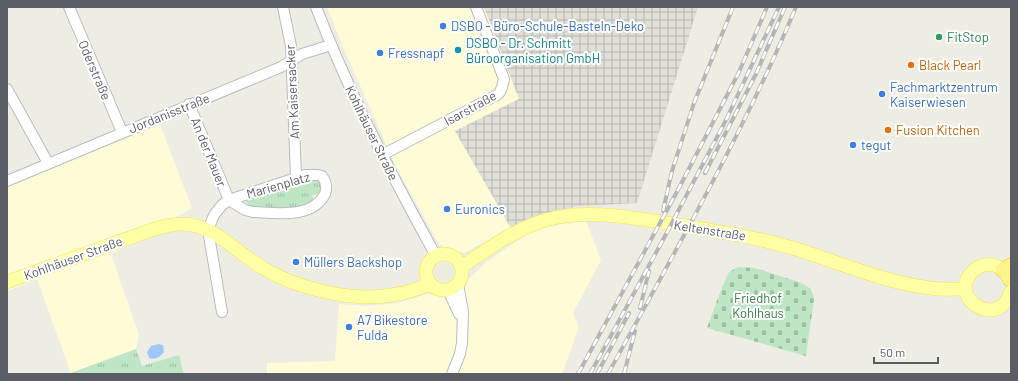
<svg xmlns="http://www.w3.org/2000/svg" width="1018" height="381" font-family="Barlow,sans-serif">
<defs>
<pattern id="industrial-grid" width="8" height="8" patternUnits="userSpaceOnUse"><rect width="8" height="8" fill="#dfded7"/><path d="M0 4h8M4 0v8" fill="none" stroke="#b8b7b2"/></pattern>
<pattern id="grass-tufts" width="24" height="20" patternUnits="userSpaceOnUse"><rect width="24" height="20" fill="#bee6c5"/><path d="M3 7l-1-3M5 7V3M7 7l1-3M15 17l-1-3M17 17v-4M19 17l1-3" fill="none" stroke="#9dbea4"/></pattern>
<pattern id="cemetery-stones" width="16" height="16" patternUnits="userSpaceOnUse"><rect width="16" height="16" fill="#bee6c5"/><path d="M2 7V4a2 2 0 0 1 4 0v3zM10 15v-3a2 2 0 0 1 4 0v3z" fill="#9dbea4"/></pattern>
</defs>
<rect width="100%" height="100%" fill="#eeede3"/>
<path fill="#fefbd7" d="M327 7H484L519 99 455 131 511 228 464 253 453 252 439 244 396 167 340 40Z
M156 114 192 208 111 254 139 335 136 349 71 373 37 279 7 291V178Z
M586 221 601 260 573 313 579 327 562 374H267V363L335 361 339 304 365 306 398 303 427 294H437L444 297 464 292 467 281 485 263 527 234 550 226Z"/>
<path fill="url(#industrial-grid)" d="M484 7H698L637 203 578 206 521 221 511 228 455 131 519 99Z"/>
<path fill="url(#grass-tufts)" d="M309 178H319L323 188 321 193 312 195 314 203 301 208 250 207 245 199Z
M136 349 142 366 179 355 184 374 71 373Z"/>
<path fill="url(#cemetery-stones)" d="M738 267 755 268 802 283 811 289 814 299 806 356 707 328 722 287 729 272Z"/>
<path fill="#a1c7ff" d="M159 344 163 345 164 352C160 357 156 360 149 358L147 352 151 346Z"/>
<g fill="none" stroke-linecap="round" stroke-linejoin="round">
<g stroke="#babbc2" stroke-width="12">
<path id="minor" d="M69 7 122 132
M283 7 291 46 296 177
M316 7C349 93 391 175 436 256
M7 89 48 163
M189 104 229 200
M382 155 497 95 500 92 502 87 504 79 476 7
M7 181 281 67 302 54 331 45
M448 290 459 314
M222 312 208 230 214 215 222 205 229 200 305 175H318L322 176C326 181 327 188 325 194 312 219 277 213 253 212L245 210 229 200
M452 374 460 354 462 343 463 312 458 284"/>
</g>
<g stroke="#f3e156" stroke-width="14">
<path id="major" d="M426 272a18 18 0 1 1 36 0a18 18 0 1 1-36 0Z
M461 267C488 249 514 230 545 220 588 208 632 218 674 224 716 231 758 237 799 250 840 263 887 283 930 288 942 290 954 289 966 289
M1009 278C990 244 947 282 974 304 979 308 985 310 991 310 1001 309 1008 301 1011 292
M7 282 151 230C161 227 171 224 181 224 214 223 236 253 263 268 298 289 352 302 392 295 406 293 418 289 430 284"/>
</g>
<g stroke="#f0cd00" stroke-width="16">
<path id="highway" d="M1003 270 1011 266
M1010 279 1011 278"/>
</g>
<use href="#minor" stroke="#fff" stroke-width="10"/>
<use href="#major" stroke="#ffffa6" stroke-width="13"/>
<use href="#highway" stroke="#fef489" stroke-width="15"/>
<g stroke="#b6b6b7" stroke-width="4">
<path id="rail" d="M705 173 756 74 785 7
M663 211 672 171 694 103 733 7
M640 308 649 271
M578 374 679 188 739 72 767 7
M590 374 664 238 726 120 779 7
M597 374 629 313
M608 374C674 253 743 134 796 7
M624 374 635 331"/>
</g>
<use href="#rail" stroke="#fff" stroke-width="2.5" stroke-dasharray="8" stroke-linecap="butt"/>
</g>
<g fill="#3f7fe0" stroke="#fff" stroke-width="1.5">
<circle cx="443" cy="26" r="4"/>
<circle cx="380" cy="53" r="4"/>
<circle cx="882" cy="94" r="4"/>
<circle cx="853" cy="145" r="4"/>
<circle cx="447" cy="209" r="4"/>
<circle cx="296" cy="262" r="4"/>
<circle cx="349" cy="327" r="4"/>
</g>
<circle fill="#2e9e5b" stroke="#fff" stroke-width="1.5" cx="939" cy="37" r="4"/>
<circle fill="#0f9aa8" stroke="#fff" stroke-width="1.5" cx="458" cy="50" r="4"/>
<g fill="#e8710a" stroke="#fff" stroke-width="1.5">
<circle cx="911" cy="65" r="4"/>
<circle cx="888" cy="130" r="4"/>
</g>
<g text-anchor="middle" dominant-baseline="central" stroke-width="4" stroke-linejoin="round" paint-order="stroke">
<g font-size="13" fill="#366cbe" stroke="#fff" text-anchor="start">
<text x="451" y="26">DSBO - Büro-Schule-Basteln-Deko</text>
<text x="388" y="53">Fressnapf</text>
<text x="890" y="87">Fachmarktzentrum<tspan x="890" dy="15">Kaiserwiesen</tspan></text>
<text x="861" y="145">tegut</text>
<text x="455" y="209">Euronics</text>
<text x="304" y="262">Müllers Backshop</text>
<text x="357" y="320">A7 Bikestore<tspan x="357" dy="15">Fulda</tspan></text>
</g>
<g font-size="13" fill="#27864d" stroke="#fff" text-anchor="start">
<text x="947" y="37">FitStop</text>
</g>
<g font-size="13" fill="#0d838f" stroke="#fff" text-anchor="start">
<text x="466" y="43">DSBO - Dr. Schmitt<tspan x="466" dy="15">Büroorganisation GmbH</tspan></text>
</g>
<g font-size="13" fill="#c56008" stroke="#fff" text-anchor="start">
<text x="919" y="65">Black Pearl</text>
<text x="896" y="130">Fusion Kitchen</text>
</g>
<g font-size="13" fill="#5b5d64" stroke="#fff">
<text transform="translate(95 70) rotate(67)">Oderstraße</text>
<text transform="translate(292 92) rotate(-93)">Am Kaisersacker</text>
<text transform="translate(470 108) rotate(-29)">Isarstraße</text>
<text transform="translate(169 113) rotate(-22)">Jordanisstraße</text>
<text transform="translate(372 133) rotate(64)">Kohlhäuser Straße</text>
<text transform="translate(209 152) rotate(68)">An der Mauer</text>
<text transform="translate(278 185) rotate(-16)">Marienplatz</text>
<text transform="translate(710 230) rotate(9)">Keltenstraße</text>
<text transform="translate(73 258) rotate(-20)">Kohlhäuser Straße</text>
</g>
<g font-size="13" fill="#338343" stroke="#fff">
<text x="758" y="298">Friedhof<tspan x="758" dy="15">Kohlhaus</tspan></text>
</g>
</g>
<rect width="1018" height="381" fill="none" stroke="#5b5d64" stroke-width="16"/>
<path d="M874 357v6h64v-6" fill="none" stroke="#5b5d64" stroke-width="2"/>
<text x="880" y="357" font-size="12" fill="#5b5d64" stroke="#ffffff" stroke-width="3" paint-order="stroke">50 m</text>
</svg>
